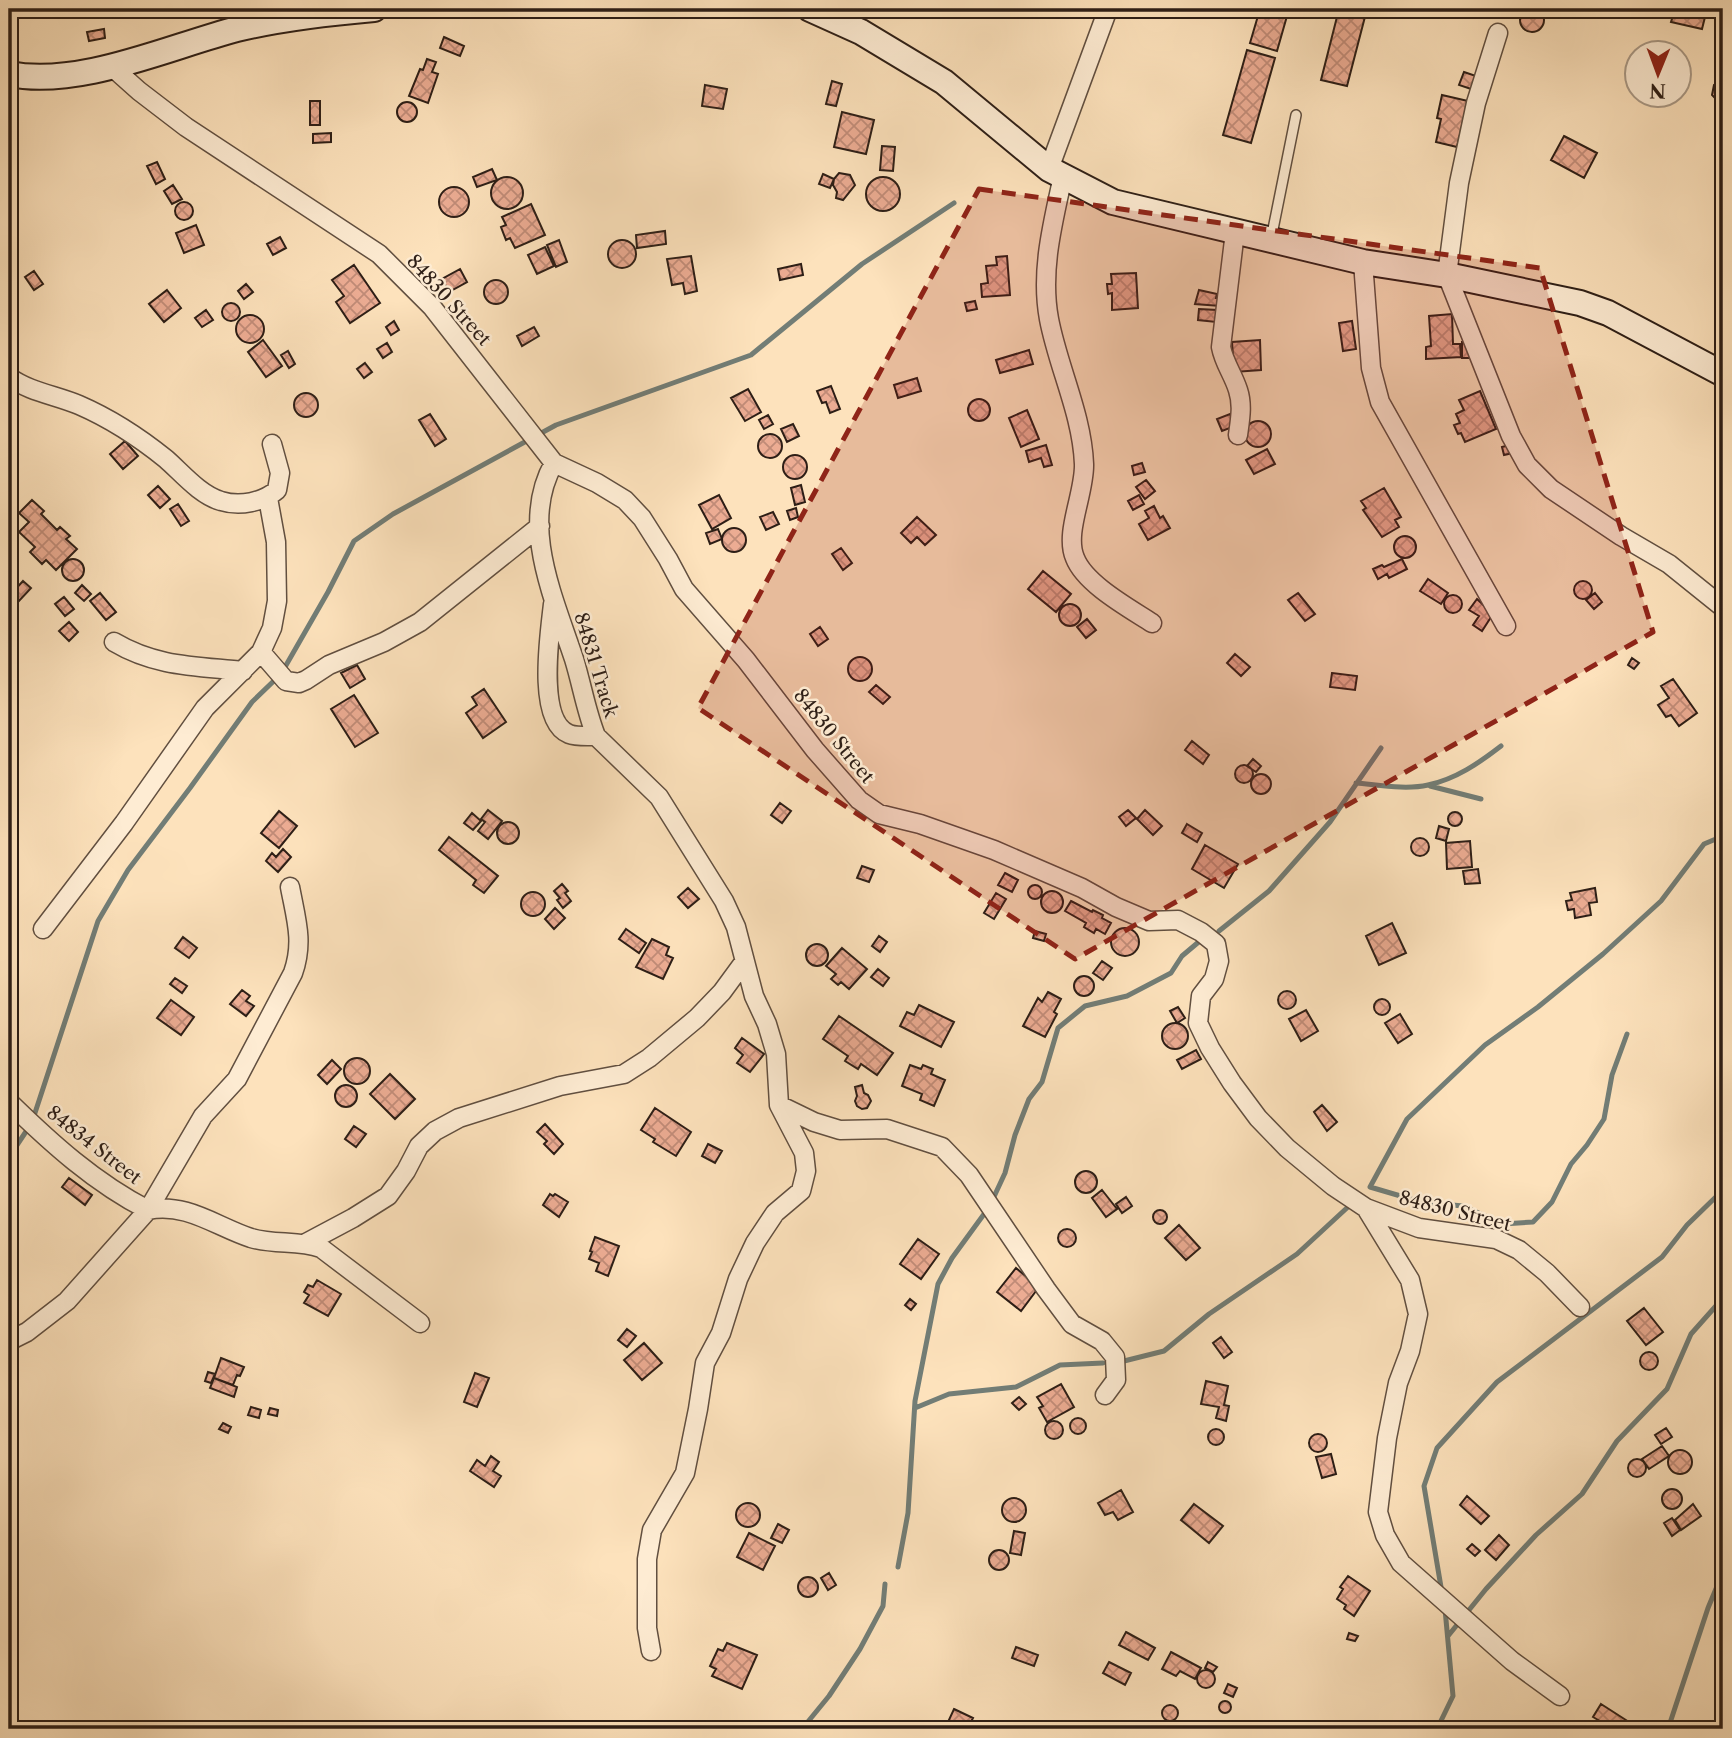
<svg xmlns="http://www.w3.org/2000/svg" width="1732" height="1738" font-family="'Libre Caslon Text',serif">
<defs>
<pattern id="building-cross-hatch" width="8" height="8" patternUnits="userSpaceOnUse" patternTransform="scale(1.75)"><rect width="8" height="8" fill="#ecac93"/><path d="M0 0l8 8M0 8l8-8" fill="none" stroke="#c08b77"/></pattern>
</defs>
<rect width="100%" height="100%" fill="#fde2bc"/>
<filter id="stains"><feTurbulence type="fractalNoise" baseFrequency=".00286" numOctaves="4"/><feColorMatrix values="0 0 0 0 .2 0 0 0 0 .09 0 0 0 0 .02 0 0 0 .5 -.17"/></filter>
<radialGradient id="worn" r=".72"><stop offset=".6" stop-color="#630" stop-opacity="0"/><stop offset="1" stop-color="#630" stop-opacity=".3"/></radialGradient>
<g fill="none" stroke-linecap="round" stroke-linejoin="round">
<path stroke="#727d76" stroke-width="5" d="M1356 783C1379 785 1406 790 1428 785 1456 779 1479 763 1501 746
M1430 786 1481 799
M1219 931 1269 891 1330 822 1381 748
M1627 1034 1612 1075 1604 1119 1587 1145 1571 1164 1552 1202 1533 1222 1503 1224 1463 1206 1421 1202 1370 1187 1407 1119 1485 1045 1538 1007 1603 954 1661 901 1704 844 1723 836
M33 1119 98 921 128 870 190 788 252 702 281 674 328 592 354 541 393 514 556 425 751 355 862 264 954 203
M9 1157 29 1127
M992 1201 1005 1173 1015 1135 1029 1099 1042 1082 1058 1028 1085 1006 1127 996 1171 973 1182 956 1201 940
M1120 1362 1164 1351 1209 1314 1297 1254 1349 1206
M915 1408 949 1394 1016 1387 1060 1365 1103 1363
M898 1567 908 1513 915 1401 938 1284 952 1258 987 1210
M1442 1593 1424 1486 1437 1448 1497 1382 1662 1257 1687 1225 1723 1190
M1448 1636 1486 1589 1536 1535 1582 1494 1617 1441 1667 1389 1691 1334 1723 1298
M802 1729 829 1696 860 1649 883 1606 885 1584
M1437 1729 1453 1696 1445 1609
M1668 1729 1708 1608 1723 1572"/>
</g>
<path fill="url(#building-cross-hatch)" stroke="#2d1e16" stroke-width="2" d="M1520 20a12 12 0 1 1 24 0a12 12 0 1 1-24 0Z
M1001 9H1023L1020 17Z
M1260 9H1289L1277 51 1250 43Z
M1339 9H1367L1347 86 1321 80Z
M1675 9H1707L1702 29 1671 22Z
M104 29 105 38 89 41 87 32Z
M1717 29 1723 30V45H1716Z
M444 37 464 46 460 56 440 48Z
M1247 50 1275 58 1251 143 1223 135Z
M427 59 436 62 432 72 438 74 428 103 409 96 420 69 423 70Z
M1464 72 1479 77 1474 90 1459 85Z
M832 81 842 84 836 106 826 104Z
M1720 82H1723V101L1717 100 1712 95 1714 85Z
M705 85 727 89 723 109 702 106Z
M1442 95 1468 101 1457 147 1436 142 1441 119 1437 118Z
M310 101H320V125H310Z
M397 112a10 10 0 1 1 20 0a10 10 0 1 1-20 0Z
M842 112 874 120 866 154 834 147Z
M331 133V142L313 143V134Z
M1564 136 1597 153 1584 178 1551 160Z
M882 146 895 147 893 171 880 170Z
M157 162 165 179 156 184 147 166Z
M492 169 497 180 477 187 473 177Z
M839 173 850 175 855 185 843 200 836 198 837 192 833 185 834 179Z
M823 174 834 179 830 188 819 184Z
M866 194a17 17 0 1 1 34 0a17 17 0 1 1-34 0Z
M491 193a16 16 0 1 1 32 0a16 16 0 1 1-32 0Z
M173 185 182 199 172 204 164 191Z
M439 202a15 15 0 1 1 30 0a15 15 0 1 1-30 0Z
M175 211a9 9 0 1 1 18 0a9 9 0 1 1-18 0Z
M531 204 545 235 515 248 510 238 506 240 501 227 506 225 502 217Z
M196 225 204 245 184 253 176 233Z
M665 231 666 244 637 248 636 235Z
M280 237 286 248 273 255 267 244Z
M608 254a14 14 0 1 1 28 0a14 14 0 1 1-28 0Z
M559 240 567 262 556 267 547 245Z
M545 247 554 266 537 274 528 255Z
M691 256 697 291 685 294 683 283 672 285 667 259Z
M1007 256 1010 295 982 297 981 284 988 283 986 266 997 265 996 257Z
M9 262 17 274 9 279Z
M801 264 803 275 780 280 778 269Z
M354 265 380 303 350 323 336 302 344 296 332 280Z
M460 269 467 282 449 292 442 279Z
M34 271 43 284 34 290 25 277Z
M1136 273 1138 308 1112 310V293L1108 294 1107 284H1112L1111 274Z
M484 292a12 12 0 1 1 24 0a12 12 0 1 1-24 0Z
M246 284 253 292 244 299 238 291Z
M167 290 181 308 164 322 149 304Z
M1199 290 1217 294 1216 298H1221L1220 306 1195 304Z
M975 301 977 309 967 311 965 303Z
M222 312a9 9 0 1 1 18 0a9 9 0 1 1-18 0Z
M1199 309 1217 310 1216 322 1198 320Z
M206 310 213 320 202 327 195 318Z
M1452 314 1453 344H1460L1461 357 1426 359V347L1431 346 1429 316Z
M236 329a14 14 0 1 1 28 0a14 14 0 1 1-28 0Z
M394 321 399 330 391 335 386 327Z
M1352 321 1356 349 1343 351 1339 323Z
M534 327 539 336 522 346 517 336Z
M263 340 282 366 266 377 248 352Z
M1260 340 1261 370 1234 372 1232 342Z
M1462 342H1471V358H1462Z
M387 343 392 352 383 358 377 349Z
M1029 350 1033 364 1000 373 996 360Z
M288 351 295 364 289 368 281 355Z
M365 363 372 372 364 378 357 369Z
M917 378 921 391 898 398 894 385Z
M831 386 840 409 830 413 826 402 822 403 817 391Z
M748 389 761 412 745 421 731 398Z
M1480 391 1496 429 1465 442 1461 433 1458 434 1454 425 1460 423 1456 414 1464 410 1459 400Z
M294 405a12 12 0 1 1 24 0a12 12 0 1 1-24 0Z
M968 410a11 11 0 1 1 22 0a11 11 0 1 1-22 0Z
M1027 410 1039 439 1021 447 1009 418Z
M430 414 446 439 435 446 419 420Z
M1230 414 1235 426 1222 431 1217 419Z
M768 415 773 424 764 429 759 420Z
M1245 434a13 13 0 1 1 26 0a13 13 0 1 1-26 0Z
M793 424 799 436 787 442 781 429Z
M758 446a12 12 0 1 1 24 0a12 12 0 1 1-24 0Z
M125 441 138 456 123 469 110 454Z
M1046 445 1052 465 1044 467 1041 458 1029 462 1026 451Z
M1510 445 1513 453 1504 455 1502 447Z
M1267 449 1275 464 1254 474 1246 460Z
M783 467a12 12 0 1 1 24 0a12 12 0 1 1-24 0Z
M1142 463 1145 472 1134 475 1132 466Z
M1146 480 1155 491 1145 499 1136 487Z
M801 485 805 502 795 505 791 488Z
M158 486 170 499 160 508 148 495Z
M1384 488 1401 517 1395 520 1399 527 1382 537 1363 510 1366 508 1361 501Z
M719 495 731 518 712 529 699 505Z
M1139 495 1144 504 1133 510 1128 501Z
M32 500 44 511 41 514 57 530 60 527 70 536 66 539 77 549 56 570 46 560 42 564 30 552 35 547 19 532 29 522 19 513Z
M178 504 189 521 181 526 170 509Z
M1154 506 1160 518 1163 516 1170 528 1148 540 1139 524 1149 518 1145 511Z
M796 508 798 517 790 520 787 511Z
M773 512 779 524 766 530 760 517Z
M917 517 936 535 925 545 917 537 911 543 901 533Z
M722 540a12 12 0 1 1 24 0a12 12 0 1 1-24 0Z
M718 529 722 539 710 544 706 533Z
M1394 547a11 11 0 1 1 22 0a11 11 0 1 1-22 0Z
M841 548 852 563 843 570 832 554Z
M1402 559 1407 569 1389 578 1387 574 1378 579 1373 569 1382 565 1384 567Z
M62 570a11 11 0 1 1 22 0a11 11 0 1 1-22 0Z
M1043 571 1071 594 1056 612 1028 589Z
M1428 579 1448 593 1441 604 1420 591Z
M1574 590a9 9 0 1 1 18 0a9 9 0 1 1-18 0Z
M23 581 31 588 18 602 11 594Z
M82 585 91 594 84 601 75 593Z
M100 593 116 612 106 620 90 601Z
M1298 593 1315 614 1305 621 1288 600Z
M1595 593 1602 602 1594 609 1586 600Z
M1444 604a9 9 0 1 1 18 0a9 9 0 1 1-18 0Z
M64 597 74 609 65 616 55 604Z
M1477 599 1493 614 1482 631 1473 625 1479 616 1469 610Z
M1059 615a11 11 0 1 1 22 0a11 11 0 1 1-22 0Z
M1087 619 1096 630 1086 638 1077 627Z
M69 622 78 632 69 641 59 631Z
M820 627 828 639 818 646 810 634Z
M1235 654 1250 667 1241 676 1227 663Z
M848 669a12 12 0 1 1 24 0a12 12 0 1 1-24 0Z
M1632 658 1639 663 1634 669 1628 665Z
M357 665 365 679 350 688 341 673Z
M1332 673 1357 676 1355 690 1330 687Z
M1673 679 1697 713 1679 726 1671 715 1666 717 1658 705 1669 698 1661 686Z
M876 685 890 697 883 704 869 692Z
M484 689 506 722 483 738 466 713 477 705 472 697Z
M354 695 378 733 355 747 331 709Z
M1192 741 1209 755 1203 764 1185 750Z
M1253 759 1261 766 1256 772 1247 766Z
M1235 774a9 9 0 1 1 18 0a9 9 0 1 1-18 0Z
M1251 784a10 10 0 1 1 20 0a10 10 0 1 1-20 0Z
M780 803 791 811 782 823 771 815Z
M488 810 502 821 488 839 478 831 485 822 481 819Z
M1128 810 1136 818 1126 826 1119 817Z
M1145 810 1162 826 1153 835 1137 819Z
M279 811 297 826 279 848 261 833Z
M1448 819a7 7 0 1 1 14 0a7 7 0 1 1-14 0Z
M472 813 481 821 473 830 464 823Z
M497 833a11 11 0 1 1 22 0a11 11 0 1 1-22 0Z
M1187 824 1202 833 1197 842 1182 833Z
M1439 826 1449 829 1446 841 1436 838Z
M449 837 498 876 484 893 473 885 476 880 439 850Z
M1411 847a9 9 0 1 1 18 0a9 9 0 1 1-18 0Z
M1470 841 1472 867 1447 869 1446 843Z
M1205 845 1238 864 1224 888 1192 869Z
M283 849 291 857 278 872 266 861 272 853 276 857Z
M862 866 874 870 869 882 857 878Z
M1478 869 1480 883 1465 884 1463 871Z
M1005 873 1018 880 1012 892 998 885Z
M562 884 568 891 565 893 571 901 563 908 557 900 560 898 554 891Z
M1028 892a7 7 0 1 1 14 0a7 7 0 1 1-14 0Z
M688 888 699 899 688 908 678 897Z
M1595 888 1597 902 1589 903 1591 915 1575 918 1574 909 1568 910 1566 901 1572 900 1570 893Z
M1041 902a11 11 0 1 1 22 0a11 11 0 1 1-22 0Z
M521 904a12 12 0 1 1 24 0a12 12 0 1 1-24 0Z
M996 893 1006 899 994 919 984 913Z
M1071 901 1092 912 1093 910 1103 915 1102 918 1111 923 1105 934 1096 929 1094 933 1084 927 1086 923 1065 911Z
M555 908 565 918 554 929 545 919Z
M1392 923 1406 953 1379 965 1366 936Z
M1111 942a14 14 0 1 1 28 0a14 14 0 1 1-28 0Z
M626 929 646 943 639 953 619 939Z
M1035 931 1046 934 1044 941 1033 938Z
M879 936 887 942 880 952 872 946Z
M183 937 197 948 189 958 175 948Z
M652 939 669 947 666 955 673 958 663 979 636 967Z
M806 955a11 11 0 1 1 22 0a11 11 0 1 1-22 0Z
M842 948 867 969 849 989 841 982 838 985 831 979 836 974 826 966Z
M1102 961 1112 968 1103 980 1093 973Z
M878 969 889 978 883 986 871 977Z
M1074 986a10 10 0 1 1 20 0a10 10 0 1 1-20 0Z
M175 978 187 986 182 993 170 984Z
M242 990 250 996 246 1001 254 1006 246 1016 230 1004Z
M1278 1000a9 9 0 1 1 18 0a9 9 0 1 1-18 0Z
M1048 992 1061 999 1054 1012 1057 1014 1045 1037 1023 1026 1038 998 1042 1002Z
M1374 1007a8 8 0 1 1 16 0a8 8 0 1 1-16 0Z
M171 1000 194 1017 181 1035 157 1018Z
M919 1005 954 1022 941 1047 900 1026 907 1012 914 1015Z
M1178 1007 1185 1018 1177 1023 1170 1011Z
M1306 1010 1318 1031 1301 1041 1289 1019Z
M1400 1014 1412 1034 1398 1043 1385 1023Z
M839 1016 893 1053 877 1075 861 1064 858 1069 845 1061 848 1056 823 1039Z
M1162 1036a13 13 0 1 1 26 0a13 13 0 1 1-26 0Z
M742 1038 764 1054 750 1072 737 1063 743 1055 735 1048Z
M1196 1050 1201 1059 1182 1069 1177 1060Z
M344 1071a13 13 0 1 1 26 0a13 13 0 1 1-26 0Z
M332 1060 341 1069 327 1084 318 1075Z
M910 1065 921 1069 923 1065 933 1069 931 1074 945 1080 934 1106 920 1100 922 1094 902 1086Z
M390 1074 415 1099 395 1119 370 1094Z
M862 1085 864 1093 868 1095 871 1101 867 1108 862 1109 857 1106 855 1101 857 1096 855 1087Z
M335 1096a11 11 0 1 1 22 0a11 11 0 1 1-22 0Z
M1322 1105 1337 1122 1327 1131 1314 1112Z
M655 1108 691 1132 676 1156 653 1142 655 1139 641 1130Z
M545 1124 563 1144 554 1154 544 1144 547 1141 537 1132Z
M354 1126 366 1134 356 1147 345 1139Z
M708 1144 722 1151 715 1163 702 1156Z
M1075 1182a11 11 0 1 1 22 0a11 11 0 1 1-22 0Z
M69 1178 92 1195 85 1205 62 1187Z
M1102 1190 1117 1209 1106 1217 1092 1198Z
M550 1194 553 1196 555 1194 568 1202 559 1217 543 1205Z
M1126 1197 1132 1206 1122 1213 1116 1204Z
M1153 1217a7 7 0 1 1 14 0a7 7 0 1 1-14 0Z
M1179 1225 1200 1248 1186 1260 1165 1238Z
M1058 1238a9 9 0 1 1 18 0a9 9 0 1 1-18 0Z
M595 1237 619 1246 608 1276 596 1271 599 1263 589 1259 592 1252 590 1251Z
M918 1239 939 1254 921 1279 900 1264Z
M1016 1268 1039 1287 1021 1311 997 1292Z
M317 1280 341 1294 328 1316 304 1303 309 1295 304 1292 308 1285 313 1287Z
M910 1299 916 1304 911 1310 905 1305Z
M1644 1308 1663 1332 1646 1345 1627 1321Z
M627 1329 636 1336 627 1347 618 1340Z
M1221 1337 1232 1352 1224 1358 1213 1343Z
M644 1343 662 1363 642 1380 624 1360Z
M1640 1361a9 9 0 1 1 18 0a9 9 0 1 1-18 0Z
M221 1358 244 1367 240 1376 237 1375 233 1385 214 1378Z
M208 1372 215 1374 211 1383 205 1381Z
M475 1373 489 1378 477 1407 464 1402Z
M214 1378 237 1387 234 1397 210 1388Z
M1206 1381 1228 1386 1224 1405 1229 1406 1226 1421 1216 1418 1219 1407 1201 1404Z
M1061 1384 1074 1407 1047 1422 1039 1408 1043 1406 1037 1397Z
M1019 1397 1026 1404 1019 1410 1012 1403Z
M251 1407 261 1410 259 1418 248 1415Z
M270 1408 278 1410 277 1416 268 1414Z
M1070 1426a8 8 0 1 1 16 0a8 8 0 1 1-16 0Z
M1045 1430a9 9 0 1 1 18 0a9 9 0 1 1-18 0Z
M223 1423 231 1427 228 1433 219 1429Z
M1666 1428 1672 1437 1661 1444 1655 1435Z
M1208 1437a8 8 0 1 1 16 0a8 8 0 1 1-16 0Z
M1309 1443a9 9 0 1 1 18 0a9 9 0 1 1-18 0Z
M1662 1446 1669 1456 1649 1469 1642 1459Z
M1668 1462a12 12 0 1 1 24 0a12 12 0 1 1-24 0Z
M1331 1454 1336 1474 1322 1478 1316 1457Z
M491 1456 499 1462 493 1471 501 1476 494 1487 470 1471 477 1460 485 1466Z
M1628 1468a9 9 0 1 1 18 0a9 9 0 1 1-18 0Z
M1662 1499a10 10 0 1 1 20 0a10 10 0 1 1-20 0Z
M1121 1490 1133 1512 1118 1520 1113 1512 1105 1515 1098 1503Z
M1467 1496 1489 1516 1481 1524 1460 1505Z
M1002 1510a12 12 0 1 1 24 0a12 12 0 1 1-24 0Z
M736 1515a12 12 0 1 1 24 0a12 12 0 1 1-24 0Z
M1194 1504 1223 1526 1209 1543 1181 1520Z
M1693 1504 1701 1516 1681 1530 1675 1520Z
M1672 1518 1680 1530 1672 1536 1664 1523Z
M778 1524 789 1530 782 1543 771 1538Z
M1014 1531 1025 1533 1021 1555 1010 1553Z
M749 1533 775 1546 763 1570 737 1557Z
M1499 1535 1509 1545 1496 1560 1485 1550Z
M1472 1544 1480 1551 1475 1556 1467 1549Z
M989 1560a10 10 0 1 1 20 0a10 10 0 1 1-20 0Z
M829 1573 836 1585 828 1590 821 1578Z
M1348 1576 1370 1591 1354 1616 1344 1609 1346 1605 1337 1599 1343 1589 1340 1587Z
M798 1587a10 10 0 1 1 20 0a10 10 0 1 1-20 0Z
M1126 1632 1155 1648 1148 1660 1119 1645Z
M1349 1633 1358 1636 1355 1641 1347 1639Z
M727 1643 757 1655 742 1689 712 1676 716 1669 710 1666 718 1649 723 1651Z
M1016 1647 1038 1655 1034 1666 1012 1658Z
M1171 1652 1201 1668 1195 1679 1180 1671 1176 1676 1162 1669Z
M1109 1662 1131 1673 1125 1685 1103 1673Z
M1208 1662 1217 1667 1213 1672 1205 1668Z
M1197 1679a9 9 0 1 1 18 0a9 9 0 1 1-18 0Z
M1228 1684 1237 1688 1233 1697 1224 1693Z
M1219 1707a6 6 0 1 1 12 0a6 6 0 1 1-12 0Z
M1601 1704 1629 1722 1625 1729H1607L1603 1727 1605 1724 1593 1717Z
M1162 1713a8 8 0 1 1 16 0a8 8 0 1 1-16 0Z
M954 1709 973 1718 967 1729H962L948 1722Z"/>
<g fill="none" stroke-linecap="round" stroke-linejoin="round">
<g stroke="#614f40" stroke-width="12">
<path id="lane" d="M1271 239 1296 115"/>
</g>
<g stroke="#614f40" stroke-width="21">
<path id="street" d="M1498 33 1476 103 1459 183 1447 275 1511 436 1527 465 1551 489 1621 536 1669 564 1720 605
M111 66 139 91 186 127 379 254 432 307 554 463 597 483 625 500 642 518 668 559 684 589 746 660 815 750 859 800 879 814 920 824 994 850 1082 888 1116 907 1149 921 1178 920 1201 932 1216 944 1219 961 1214 979 1201 996 1198 1023 1210 1048 1232 1083 1258 1118 1287 1148 1333 1186 1366 1208 1419 1228 1496 1239 1519 1250 1547 1273 1580 1307
M1049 169 1108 9
M1063 176C1053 222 1040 271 1049 319 1058 367 1082 414 1084 464 1085 493 1064 533 1075 558 1085 584 1129 608 1152 623
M1235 232 1221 347C1224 363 1233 374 1238 390 1243 405 1240 420 1238 435
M1363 262 1371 368 1380 402 1506 626
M9 377C30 392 55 395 79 405 109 418 140 438 166 459 182 473 200 495 221 501 240 507 263 502 277 490L280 473 272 444
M554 463C519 524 554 598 574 659 582 685 586 711 596 736L659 797 724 901 736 927 754 996 767 1024 776 1054 779 1105 804 1153 806 1171 801 1191 775 1213 755 1243 738 1279 721 1333 705 1363 698 1409 685 1473 652 1530 647 1559V1628L651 1651
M553 604C550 632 536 721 569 734 577 737 588 736 596 736
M114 642C156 667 196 666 243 671
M261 652 286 681 299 683 306 680 329 665 384 642 420 622 540 526
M43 929 124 823 205 708 261 652 272 628 277 601 276 542 268 498
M9 1102C51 1143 95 1183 148 1210 186 1202 217 1227 251 1238 275 1245 298 1240 321 1248L420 1323
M779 1105 814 1122 840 1130 887 1129 942 1147 969 1175 1046 1289 1072 1324 1102 1341 1115 1357 1116 1380 1105 1395
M1366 1208 1410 1280 1418 1314 1410 1351 1398 1383 1387 1438 1378 1512 1385 1535 1401 1563 1512 1661 1560 1696
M306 1243 353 1218 388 1196 406 1171 419 1146 435 1131 459 1118 560 1086 624 1074 649 1058 697 1018 722 992 744 962
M9 1341 27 1332 67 1301 148 1210 203 1116 237 1079 293 973C304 942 296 919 290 887"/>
</g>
<g stroke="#2d1e16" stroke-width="28">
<path id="secondary" d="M810 9 861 32 944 82 1049 169 1113 202 1363 262 1447 275 1580 303 1608 313 1723 374
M9 74C80 88 168 47 237 29 282 18 328 13 374 9"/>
</g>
<use href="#lane" stroke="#feecd3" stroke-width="9"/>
<use href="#street" stroke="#feecd3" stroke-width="18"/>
<use href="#secondary" stroke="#feecd3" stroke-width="24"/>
</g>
<path fill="#8f2418" fill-opacity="0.2" stroke="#8f2418" stroke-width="5" stroke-dasharray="14 9" stroke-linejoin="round" d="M979 189 1540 268 1653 632 1075 959 698 708Z"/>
<g text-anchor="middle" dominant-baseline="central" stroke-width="5" stroke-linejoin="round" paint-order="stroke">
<g font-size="19" fill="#2d1e16" stroke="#feecd3">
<text transform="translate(449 300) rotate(48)">84830 Street</text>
<text transform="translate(596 665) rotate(73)">84831 Track</text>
<text transform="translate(834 736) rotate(51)">84830 Street</text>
<text transform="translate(94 1145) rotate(38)">84834 Street</text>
<text transform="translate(1455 1211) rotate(14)">84830 Street</text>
</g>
</g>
<rect width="1732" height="1738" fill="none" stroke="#fde2bc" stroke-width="35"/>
<rect x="10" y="10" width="1711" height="1717" fill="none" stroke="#2d1e16" stroke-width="3.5"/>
<rect x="18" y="18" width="1697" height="1703" fill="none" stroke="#2d1e16" stroke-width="2"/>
<g transform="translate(1658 74) rotate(181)"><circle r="33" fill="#feecd3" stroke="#aa9a87" stroke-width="2"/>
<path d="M0-5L12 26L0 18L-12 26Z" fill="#8f2418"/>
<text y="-10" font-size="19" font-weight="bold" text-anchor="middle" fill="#2d1e16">N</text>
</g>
<rect width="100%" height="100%" filter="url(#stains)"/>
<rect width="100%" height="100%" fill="url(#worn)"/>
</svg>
